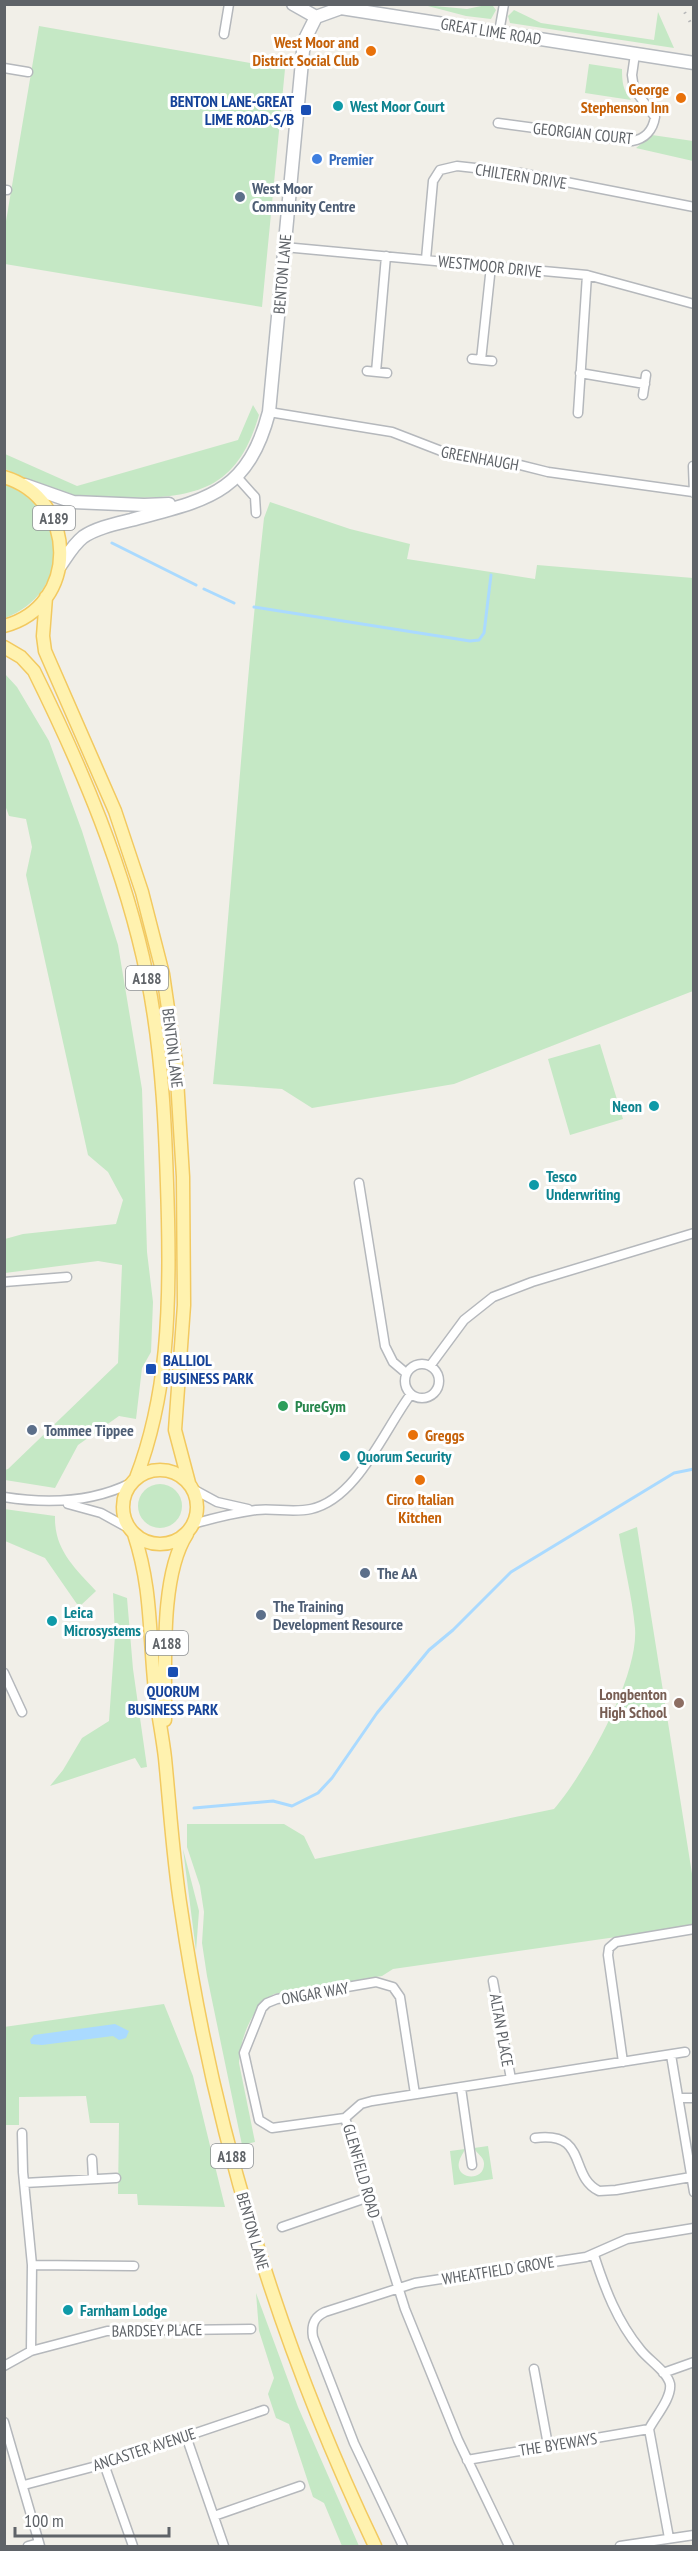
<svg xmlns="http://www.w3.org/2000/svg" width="698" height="2551" font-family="'PT Sans Narrow',sans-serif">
<rect width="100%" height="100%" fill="#f1efe8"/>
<path fill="#c5e8c5" d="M424 5 467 9 486 5 493 6 496 10 491 19 466 16Z
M514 10 541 23 654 40 658 12 674 48 510 23 508 16Z
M39 26 285 69 262 307 5 264V227Z
M589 64 622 69C622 82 623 90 631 100L585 93Z
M652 135 693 141V161L636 148Z
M253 405 259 415C237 491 195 498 124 498 102 498 81 499 60 493 41 487 23 477 5 469V454L77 486 238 440Z
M5 484C70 511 71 593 5 618Z
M270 502 350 529 410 544 407 559 535 579 537 565 693 578V991L454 1084 312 1108 282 1089 213 1084C232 895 243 706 264 518Z
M5 674 17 687 49 741 82 831 118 945 142 1089 147 1252 153 1302 151 1352 142 1368 136 1419 119 1416 78 1445 55 1488 5 1480V1470L8 1469 118 1363 122 1265 98 1261 5 1273V1239L23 1234 116 1224 123 1200 108 1172 88 1155 26 875 32 847 26 819 9 816 5 805Z
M600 1044 623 1119 570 1135 548 1059Z
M138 1506a22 22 0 1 1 44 0a22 22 0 1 1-44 0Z
M4 1509 55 1516C54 1550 75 1568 96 1591L79 1607 45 1558 5 1541Z
M637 1527 693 1880V1926L393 1969 382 1976 274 1994C252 2007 240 2038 239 2063L255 2142 242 2145 207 1976 202 1943 204 1912 200 1886 187 1847V1824H284L304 1836 315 1859 554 1809C585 1773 639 1677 635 1628 632 1597 624 1565 619 1534Z
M113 1593 127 1598 133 1669 147 1767 141 1768 135 1758 50 1786 63 1770 82 1738 109 1721 115 1635Z
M183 1849 199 1911 196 1951Z
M164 2004 193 2076 225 2207 138 2205 137 2194H118L119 2123H90L86 2096 19 2097V2125H5L4 2027Z
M488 2146 493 2179 454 2185 450 2151 465 2149C463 2154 460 2157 459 2162 455 2180 485 2182 484 2163 483 2156 477 2154 474 2148Z
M256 2293 298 2407 359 2546H342L324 2503 313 2497 289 2424 276 2418 268 2394 274 2378 259 2331Z"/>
<path fill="#aadaff" d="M115 2024 129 2031 126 2038 119 2040 113 2036 42 2045 31 2044 30 2040 34 2035Z"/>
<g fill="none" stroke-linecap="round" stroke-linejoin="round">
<path stroke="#aadaff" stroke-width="3" d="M112 543 196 585
M204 589 234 603
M254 607 470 641 479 640 484 633 491 575
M194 1808 273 1801 292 1806 318 1793 332 1778 377 1713 429 1650 453 1630 511 1572 674 1473 694 1469"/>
<g stroke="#b5b8bc" stroke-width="11">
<path id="minor" d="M499 32 504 4
M224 34 229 4
M4 68 28 72
M498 123 632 141C645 139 653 130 655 117L634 89 632 75 635 54
M4 190H7
M284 247 587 275 694 304
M426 259 433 181 440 170 457 166 520 173 694 207
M472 359 492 361
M481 360 491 266
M367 371 387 373
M376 372 386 256
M580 373 645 384
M643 395 646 375
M269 412 392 432 449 454 488 457 548 472 693 492
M578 413 587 275
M693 466 694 493
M237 477 255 497 256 513
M359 1183 385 1346 393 1362 406 1373
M4 1282 67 1277
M405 1381a17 17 0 1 1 34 0a17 17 0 1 1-34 0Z
M430 1366 464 1320 493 1297 532 1282 694 1233
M193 1489 217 1502 248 1509
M4 1497C48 1504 91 1503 131 1483
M68 1504 101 1513 130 1529
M193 1524C214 1518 235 1513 256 1510 274 1508 293 1513 311 1509 357 1499 384 1430 411 1394
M4 1673 22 1712
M493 1981 511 2079
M671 2055 694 2192
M623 2062 608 1955 609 1948 616 1942 694 1929
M461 2088 472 2165
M679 2098H694
M345 2118 272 2128 259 2120 244 2053 262 2008 267 2003 277 1999 376 1982 393 1987 400 1997 415 2094
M22 2133 23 2172 32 2265
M535 2138C589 2131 568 2176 599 2191L616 2190 691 2177
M92 2159 93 2177
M24 2183 116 2178
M282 2227 369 2197
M594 2255C605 2289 617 2321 640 2349 648 2360 667 2371 670 2384 672 2398 655 2417 649 2429
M31 2351 32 2265 134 2266
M4 2366 31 2351 107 2331 251 2329
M534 2369 548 2445
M663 2373 694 2362
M4 2422 40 2546
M186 2436 224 2546
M467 2460 649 2429 669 2538
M104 2464 133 2546
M24 2485 104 2464 264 2410
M214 2516 300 2486
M28 2546 39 2543
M403 2546 354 2443 313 2337C311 2325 314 2317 325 2312L415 2283 586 2257 627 2239 694 2228
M509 2546 458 2440 405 2309 345 2118 361 2104 372 2101 685 2052
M620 2546 694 2535"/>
</g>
<g stroke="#b6babf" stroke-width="15">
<path id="secondary" d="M293 4 316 17
M25 485 73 502 144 505 169 504
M60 566C67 556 73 545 83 537 96 528 115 524 131 520 204 500 247 496 269 412L303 51 305 39 316 17 341 8 694 63"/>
</g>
<g stroke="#f2c960" stroke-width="15">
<path id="primary" d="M4 477C78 499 80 606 4 626
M46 597 43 636 45 651 115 811 142 892 163 974 176 1063 183 1177 184 1305 175 1430 189 1483
M4 647 21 657 34 671C82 768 125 869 147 976 163 1055 166 1138 168 1219 170 1307 168 1395 136 1478
M123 1507a37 37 0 1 1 74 0a37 37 0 1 1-74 0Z
M134 1534C151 1586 149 1626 154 1680 156 1706 162 1732 165 1758 170 1808 173 1859 181 1909 213 2129 279 2346 375 2546
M165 1720C166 1668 159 1577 187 1534"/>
</g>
<use href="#minor" stroke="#fff" stroke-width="8"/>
<use href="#secondary" stroke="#fff" stroke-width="12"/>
<use href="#primary" stroke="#fff2af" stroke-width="12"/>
<path stroke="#b6b7b8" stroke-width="3" stroke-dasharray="1.5 8" stroke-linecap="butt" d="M680 4 694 29"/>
</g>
<g fill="#e8710a" stroke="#fff" stroke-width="2">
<circle cx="371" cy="51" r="6"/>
<circle cx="681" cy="98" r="6"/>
<circle cx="413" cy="1435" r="6"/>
<circle cx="420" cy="1480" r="6"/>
</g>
<g fill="#0f9aa8" stroke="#fff" stroke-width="2">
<circle cx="338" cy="106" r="6"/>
<circle cx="654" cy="1106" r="6"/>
<circle cx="534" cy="1185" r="6"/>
<circle cx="345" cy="1456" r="6"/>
<circle cx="52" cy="1621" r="6"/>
<circle cx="68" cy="2310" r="6"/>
</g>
<g fill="#1a4fb4" stroke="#fff" stroke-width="2">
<rect x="300" y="104" width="12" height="12" rx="3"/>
<rect x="145" y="1363" width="12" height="12" rx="3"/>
<rect x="167" y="1666" width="12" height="12" rx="3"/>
</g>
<circle fill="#3f7fe0" stroke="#fff" stroke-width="2" cx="317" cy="159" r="6"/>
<g fill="#5c6f8a" stroke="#fff" stroke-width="2">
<circle cx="240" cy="197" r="6"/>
<circle cx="32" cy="1430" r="6"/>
<circle cx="365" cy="1573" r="6"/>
<circle cx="261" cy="1615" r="6"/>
</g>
<circle fill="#2e9e5b" stroke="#fff" stroke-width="2" cx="283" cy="1406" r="6"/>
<circle fill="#8d6e63" stroke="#fff" stroke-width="2" cx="679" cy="1703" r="6"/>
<g text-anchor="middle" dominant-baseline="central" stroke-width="6" stroke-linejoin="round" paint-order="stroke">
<g fill="#fff" stroke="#8f9295" stroke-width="1.5">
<rect x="33" y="506" width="42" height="24" rx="4.5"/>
<rect x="126" y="966" width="42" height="24" rx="4.5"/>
<rect x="146" y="1631" width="42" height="24" rx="4.5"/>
<rect x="211" y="2144" width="42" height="24" rx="4.5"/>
</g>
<g font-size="15" font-weight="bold" fill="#5f6368">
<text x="54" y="518">A189</text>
<text x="147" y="978">A188</text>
<text x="167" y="1643">A188</text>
<text x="232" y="2156">A188</text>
</g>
<g font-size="16" fill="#5f6368" stroke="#fff">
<text transform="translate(491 31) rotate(9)">GREAT LIME ROAD</text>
<text transform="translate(583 133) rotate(6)">GEORGIAN COURT</text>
<text transform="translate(521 176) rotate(9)">CHILTERN DRIVE</text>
<text transform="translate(490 266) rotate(6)">WESTMOOR DRIVE</text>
<text transform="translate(282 274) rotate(-85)">BENTON LANE</text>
<text transform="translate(480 458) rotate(10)">GREENHAUGH</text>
<text transform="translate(173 1048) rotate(83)">BENTON LANE</text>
<text transform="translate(315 1993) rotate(-10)">ONGAR WAY</text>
<text transform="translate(502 2030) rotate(80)">ALTAN PLACE</text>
<text transform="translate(362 2171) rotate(74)">GLENFIELD ROAD</text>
<text transform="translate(253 2231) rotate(74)">BENTON LANE</text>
<text transform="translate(498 2270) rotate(-9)">WHEATFIELD GROVE</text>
<text transform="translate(157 2330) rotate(-1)">BARDSEY PLACE</text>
<text transform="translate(558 2444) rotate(-9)">THE BYEWAYS</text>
<text transform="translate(144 2449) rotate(-18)">ANCASTER AVENUE</text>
</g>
<g font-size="16" font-weight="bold" fill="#c56008" stroke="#fff" text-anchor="end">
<text x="359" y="42">West Moor and<tspan x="359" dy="18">District Social Club</tspan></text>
<text x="669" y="89">George<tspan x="669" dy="18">Stephenson Inn</tspan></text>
<text x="425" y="1435" text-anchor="start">Greggs</text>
<text x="420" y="1499" text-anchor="middle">Circo Italian<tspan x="420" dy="18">Kitchen</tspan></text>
</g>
<g font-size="16" font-weight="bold" fill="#164399" stroke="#fff" text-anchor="end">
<text x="294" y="101">BENTON LANE-GREAT<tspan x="294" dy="18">LIME ROAD-S/B</tspan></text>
<text x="163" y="1360" text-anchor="start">BALLIOL<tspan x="163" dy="18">BUSINESS PARK</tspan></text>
<text x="173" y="1691" text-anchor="middle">QUORUM<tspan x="173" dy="18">BUSINESS PARK</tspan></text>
</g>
<g font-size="16" font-weight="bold" fill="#0d838f" stroke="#fff" text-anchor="start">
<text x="350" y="106">West Moor Court</text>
<text x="642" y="1106" text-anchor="end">Neon</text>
<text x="546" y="1176">Tesco<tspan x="546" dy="18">Underwriting</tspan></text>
<text x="357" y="1456">Quorum Security</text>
<text x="64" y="1612">Leica<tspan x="64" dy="18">Microsystems</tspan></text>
<text x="80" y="2310">Farnham Lodge</text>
</g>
<g font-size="16" font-weight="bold" fill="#366cbe" stroke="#fff" text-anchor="start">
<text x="329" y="159">Premier</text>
</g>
<g font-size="16" font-weight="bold" fill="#4e5e75" stroke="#fff" text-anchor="start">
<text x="252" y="188">West Moor<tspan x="252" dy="18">Community Centre</tspan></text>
<text x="44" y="1430">Tommee Tippee</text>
<text x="377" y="1573">The AA</text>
<text x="273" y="1606">The Training<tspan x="273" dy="18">Development Resource</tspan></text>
</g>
<g font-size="16" font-weight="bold" fill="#27864d" stroke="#fff" text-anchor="start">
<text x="295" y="1406">PureGym</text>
</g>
<g font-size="16" font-weight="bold" fill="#785e54" stroke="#fff" text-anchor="end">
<text x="667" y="1694">Longbenton<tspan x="667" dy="18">High School</tspan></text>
</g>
</g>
<rect width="698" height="2551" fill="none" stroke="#5f6368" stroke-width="12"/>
<path d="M15 2527v9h154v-9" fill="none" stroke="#5f6368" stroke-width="3"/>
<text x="24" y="2527" font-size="18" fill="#5f6368" stroke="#ffffff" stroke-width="4.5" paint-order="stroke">100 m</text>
</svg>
